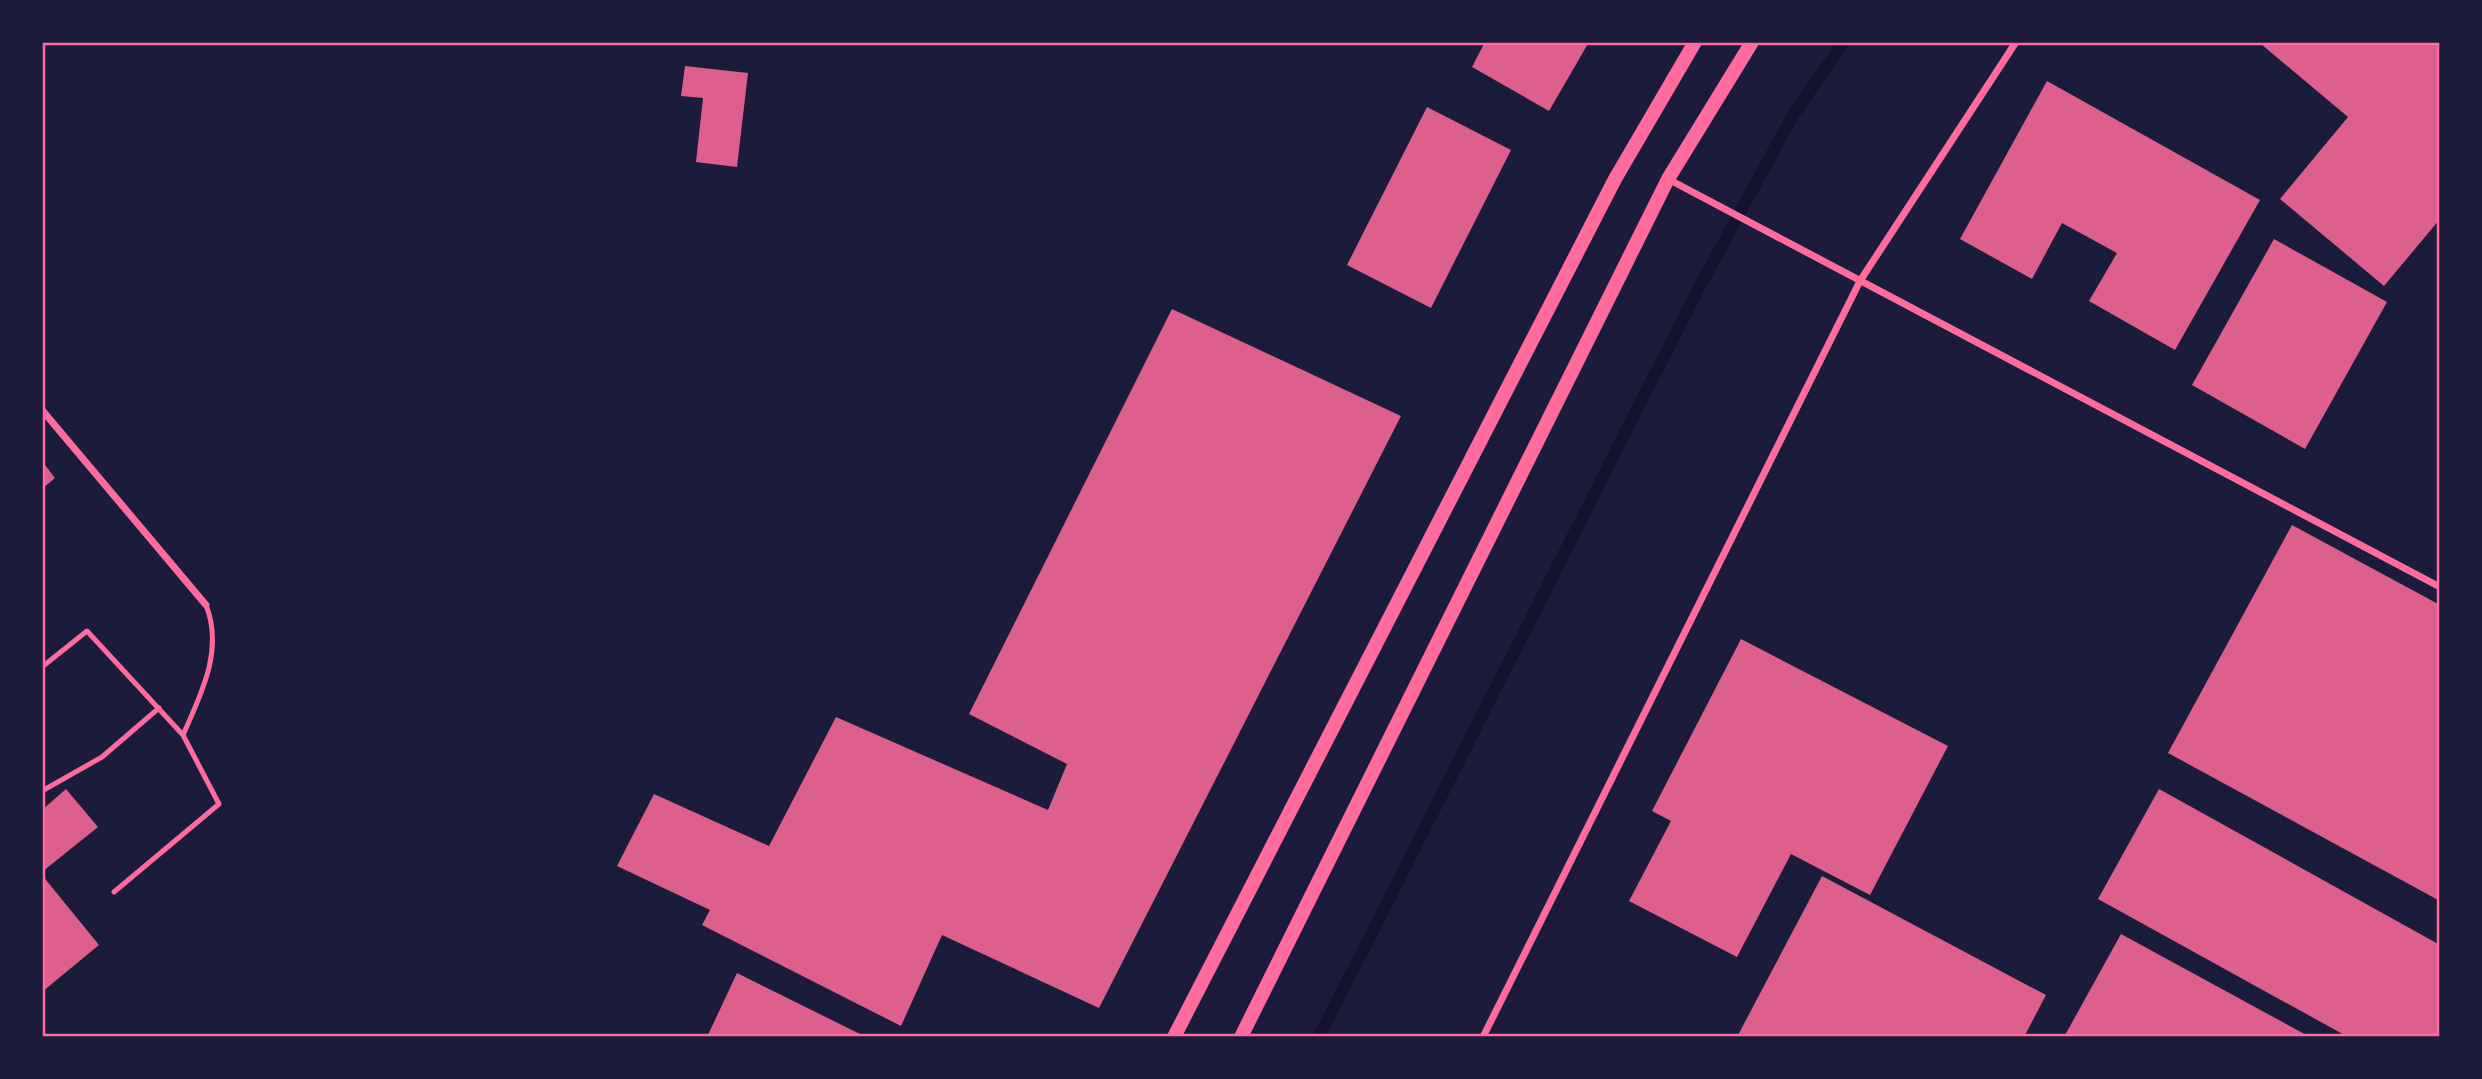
<svg xmlns="http://www.w3.org/2000/svg" width="2482" height="1079" font-family="Figtree,sans-serif">
<rect width="100%" height="100%" fill="#1b1b3a"/>
<g fill="none" stroke-linecap="round" stroke-linejoin="round">
<path stroke="#12122b" stroke-width="12" d="M1319 1037 1693 299 1793 115 1844 42"/>
</g>
<path fill="#dd5f8e" d="M1485 42H1589L1549 111 1472 67Z
M2263 42H2440V219L2384 286 2280 199 2348 117 2261 44Z
M685 66 748 73 737 167 696 162 703 98 681 96Z
M2047 81 2260 200 2175 350 2089 301 2117 253 2062 223 2032 279 1960 239Z
M1427 107 1511 150 1431 308 1347 265Z
M2274 239 2387 302 2305 449 2192 385Z
M1172 309 1401 416 1099 1008 942 935 901 1026 702 925 710 910 617 866 654 794 769 846 836 717 1048 810 1067 764 969 714Z
M42 461 55 478 42 489Z
M2292 525 2440 605V901L2168 753Z
M1741 639 1948 746 1870 895 1791 854 1737 957 1629 901 1671 821 1652 811Z
M66 789 98 827 42 872V810Z
M2159 789 2440 945V1037H2348L2098 899Z
M42 875 99 945 42 992Z
M1822 876 2046 995 2024 1037H1737Z
M2121 934 2310 1037H2064Z
M737 973 866 1037H707Z"/>
<g fill="none" stroke-linecap="round" stroke-linejoin="round">
<path stroke="#ff6b9d" stroke-width="5" d="M42 667 87 631 183 735 219 804 114 892
M183 735C201 694 224 650 206 605
M42 791 102 757 159 708"/>
<path stroke="#ff6b9d" stroke-width="7" d="M1668 179 2440 587
M42 410 206 605
M1483 1037 1860 281 2016 42"/>
<path stroke="#ff6b9d" stroke-width="14" d="M1174 1037 1615 179 1695 42
M1241 1037 1668 179 1752 42"/>
</g>
<rect width="2482" height="1079" fill="none" stroke="#1b1b3a" stroke-width="88"/>
<rect x="44" y="44" width="2394" height="991" fill="none" stroke="#ff6b9d" stroke-width="2.5"/>
</svg>
